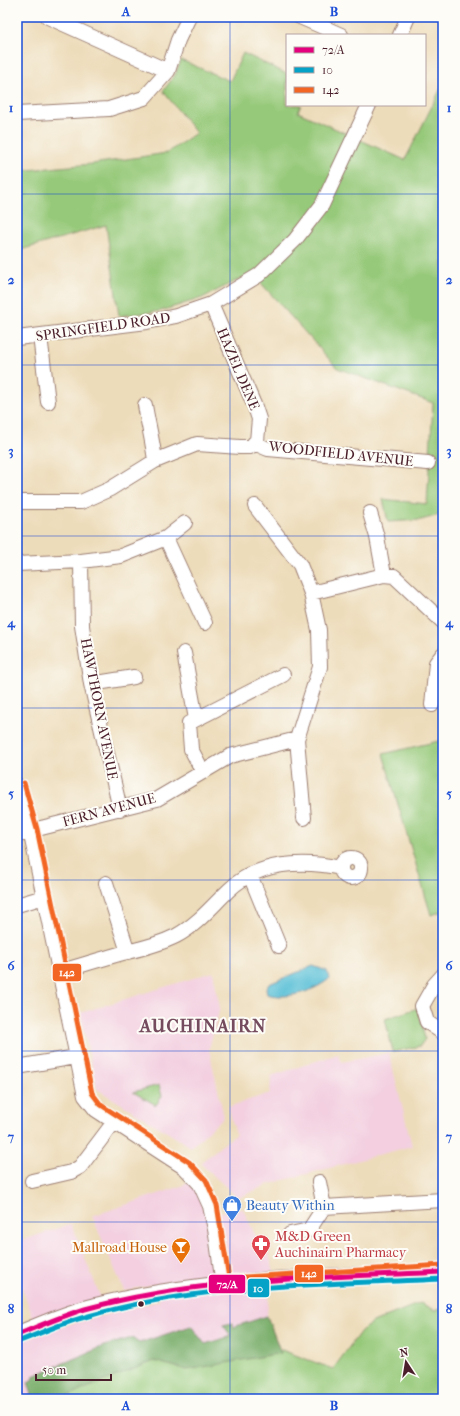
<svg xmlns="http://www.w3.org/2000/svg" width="460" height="1416" font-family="'IM FELL French Canon',serif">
<rect width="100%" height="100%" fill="#fdfcf7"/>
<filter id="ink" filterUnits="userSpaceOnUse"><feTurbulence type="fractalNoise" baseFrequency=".025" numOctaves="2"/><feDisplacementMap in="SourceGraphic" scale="8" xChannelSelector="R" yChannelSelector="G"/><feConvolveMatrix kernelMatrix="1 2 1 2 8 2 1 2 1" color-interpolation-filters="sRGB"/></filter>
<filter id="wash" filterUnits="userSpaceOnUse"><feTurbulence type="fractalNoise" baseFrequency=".012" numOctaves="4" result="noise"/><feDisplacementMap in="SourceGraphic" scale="16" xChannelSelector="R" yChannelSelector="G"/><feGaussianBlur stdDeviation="0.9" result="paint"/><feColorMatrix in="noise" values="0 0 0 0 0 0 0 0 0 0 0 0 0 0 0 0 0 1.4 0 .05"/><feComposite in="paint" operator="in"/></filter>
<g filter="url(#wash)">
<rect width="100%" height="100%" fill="#eddcba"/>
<path fill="#f3cfe0" d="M213 972 220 1008 209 1049 224 1117 191 1147 97 1089 80 1013Z
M389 1053 412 1146 269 1184 238 1198 200 1163 236 1134 228 1107 270 1093 271 1076 338 1054 342 1062Z
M193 1177 206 1214 243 1209 258 1241 268 1250 274 1272 269 1291 267 1316 233 1327 223 1325 231 1336 205 1344 190 1326 34 1379 28 1382 32 1395 17 1399V1343L59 1327 159 1301 160 1283 124 1291 92 1216 182 1186Z
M71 1224 101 1298 35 1323 17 1275V1242Z"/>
<path fill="#96c979" stroke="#707452" d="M243 53 287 74V105H301L298 112 405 160 443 84V514L421 520 388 522 383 499 427 504 433 403 337 368 252 273 202 298 161 311 119 316 106 225 17 251V171L92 164 167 153 196 133 163 91 175 75 181 60 230 81Z
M443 740V911L431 915 383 754Z
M418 1008 425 1039 420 1046 393 1052 385 1019Z
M159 1085 162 1096 156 1105 133 1092Z
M420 1303 435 1310 443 1309V1399H55L154 1361 279 1349 333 1369 361 1331 373 1322Z"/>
<path fill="#78ad69" stroke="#61664a" d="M267 1316 281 1353 187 1370 154 1361 60 1399H22L32 1395 28 1382 34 1379 33 1376 104 1346 132 1338 139 1343 191 1326 205 1344 231 1336 223 1325 232 1323 233 1327Z"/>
<path fill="#5ac0d7" stroke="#527081" d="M313 966 327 971 329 979C313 992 286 1000 267 994L266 989 269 984Z"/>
</g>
<g filter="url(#ink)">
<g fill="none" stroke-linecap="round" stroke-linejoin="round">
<g stroke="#9c7e72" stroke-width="16">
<path id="minor" d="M48 17 168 71
M300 17 341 35
M400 35 408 17
M17 114 109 109 144 98 168 71 178 40 189 17
M40 336 48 402
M17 338 147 322 176 316 211 304 259 275 295 240 322 205 369 105
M145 405C148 424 153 442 155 461
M254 443 268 449 428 463
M17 502H81L110 489 155 461 197 444 240 447H250L257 441 259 419 255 407 211 304
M255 506 300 565 311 593 319 630 320 667 297 739 304 818
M370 513 377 537 384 575
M166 538 205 623
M81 561 82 626 91 684 120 809
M17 564 81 561 121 556 166 538 185 523
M311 593 384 575 394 576 443 622
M184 653 196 719
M91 684 134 677
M432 705 436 663 443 654
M203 772 191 749 189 723 283 675
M17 785 30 830 85 1096 96 1110 185 1168 200 1184 210 1206 216 1234 223 1285
M17 834 157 799 230 756 297 739
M341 868a10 10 0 1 1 20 0a10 10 0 1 1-20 0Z
M250 875 279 946
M106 883 128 952
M17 905 44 897
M59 972C82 965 104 958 127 952 144 948 160 944 176 936 197 925 212 906 229 890 259 861 303 860 341 868
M443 975 434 985 422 1006 427 1022 443 1033
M17 1067 76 1057
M32 1181 71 1172 80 1167 114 1122
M319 1182 324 1207 443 1200
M290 1234 309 1230 324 1207"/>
</g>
<g stroke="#9c7e72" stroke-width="19">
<path id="major" d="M17 1335C42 1325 68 1313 94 1307 207 1278 327 1278 443 1272"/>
</g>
<use href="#minor" stroke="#fff" stroke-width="14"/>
<use href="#major" stroke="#fff" stroke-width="17"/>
<g stroke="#fdfcf7" stroke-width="8">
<path id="bus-1" d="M17 1335C39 1326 62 1316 85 1309 201 1277 324 1278 443 1272"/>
</g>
<g stroke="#fdfcf7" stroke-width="8">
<path id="bus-2" d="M20 1341C41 1333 62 1323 85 1317 200 1283 324 1285 443 1279"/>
</g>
<g stroke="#fdfcf7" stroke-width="8">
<path id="bus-3" d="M24 783 37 829 92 1093 101 1105 189 1162 206 1180 217 1205 229 1278 443 1265"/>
</g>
<use href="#bus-1" stroke="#e5007d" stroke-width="5"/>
<use href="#bus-2" stroke="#04a2c6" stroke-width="5"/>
<use href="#bus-3" stroke="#f26522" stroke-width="5"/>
</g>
</g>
<path fill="none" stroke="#1d4ed8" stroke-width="1" stroke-opacity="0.55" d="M230 17V1399M17 194H443M17 365H443M17 536H443M17 708H443M17 880H443M17 1051H443M17 1222H443"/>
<defs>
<g id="shop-pin" transform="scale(1)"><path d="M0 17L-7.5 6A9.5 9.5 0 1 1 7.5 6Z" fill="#3f7fe0" stroke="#fdfcf7"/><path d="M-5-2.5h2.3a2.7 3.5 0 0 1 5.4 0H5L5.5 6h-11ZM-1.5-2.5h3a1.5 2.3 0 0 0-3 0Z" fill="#fff"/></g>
<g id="pharmacy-pin" transform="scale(1)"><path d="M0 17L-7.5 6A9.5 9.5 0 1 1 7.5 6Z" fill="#e0444e" stroke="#fdfcf7"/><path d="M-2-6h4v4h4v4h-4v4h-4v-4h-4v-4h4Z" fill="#fff"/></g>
<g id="bar-pin" transform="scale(1)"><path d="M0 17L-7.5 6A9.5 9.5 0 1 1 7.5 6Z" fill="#e8710a" stroke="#fdfcf7"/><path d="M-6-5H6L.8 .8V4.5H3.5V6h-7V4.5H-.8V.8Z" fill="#fff"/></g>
</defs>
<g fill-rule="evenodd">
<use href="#shop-pin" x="232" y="1205"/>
<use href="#pharmacy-pin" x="261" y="1244"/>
<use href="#bar-pin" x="181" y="1247"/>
</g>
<circle fill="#4a1f2b" stroke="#fdfcf7" stroke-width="1.5" cx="141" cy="1304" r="3.5"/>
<g text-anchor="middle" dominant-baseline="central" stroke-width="4" stroke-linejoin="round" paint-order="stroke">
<g font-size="14" fill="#4a1f2b" stroke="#fdfcf7">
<text transform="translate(103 327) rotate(-8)">SPRINGFIELD ROAD</text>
<text transform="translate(238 369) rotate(67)">HAZEL DENE</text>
<text transform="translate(341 454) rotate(6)">WOODFIELD AVENUE</text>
<text transform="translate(99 709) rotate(79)">HAWTHORN AVENUE</text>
<text transform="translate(109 810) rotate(-15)">FERN AVENUE</text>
</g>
<g font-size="14" fill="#366cbe" stroke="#fdfcf7" text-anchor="start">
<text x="246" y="1205">Beauty Within</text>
</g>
<g font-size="14" fill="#be3a42" stroke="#fdfcf7" text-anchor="start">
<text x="275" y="1236">M&amp;D Green<tspan x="275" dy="16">Auchinairn Pharmacy</tspan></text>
</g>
<g font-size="14" fill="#c56008" stroke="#fdfcf7" text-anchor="end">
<text x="167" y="1247">Mallroad House</text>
</g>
<g font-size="18" font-weight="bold" letter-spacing="1" fill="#754b5e" stroke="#fdfcf7">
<text x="203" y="1026">AUCHINAIRN</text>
</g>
</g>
<g stroke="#fdfcf7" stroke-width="1.5">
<rect x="52" y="963" width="30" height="19" rx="4" fill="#f26522"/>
<rect x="294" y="1264" width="30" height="19" rx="4" fill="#f26522"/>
<rect x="208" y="1274" width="38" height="20" rx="4" fill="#e5007d"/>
<rect x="247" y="1278" width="23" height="20" rx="4" fill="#04a2c6"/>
</g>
<g font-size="11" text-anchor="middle" font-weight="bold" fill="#fff">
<text x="67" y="976">142</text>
<text x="309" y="1277">142</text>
<text x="227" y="1288">72/A</text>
<text x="258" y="1292">10</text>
</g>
<rect width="460" height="1416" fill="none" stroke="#fdfcf7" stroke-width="44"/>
<rect x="286" y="34" width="140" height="72" fill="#fdfcf7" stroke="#b5a4a5"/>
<rect x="294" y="47" width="20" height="6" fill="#e5007d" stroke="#b5a4a5"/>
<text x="322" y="54" font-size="12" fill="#4a1f2b">72/A</text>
<rect x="294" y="67" width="20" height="6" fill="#04a2c6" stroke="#b5a4a5"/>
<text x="322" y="74" font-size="12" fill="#4a1f2b">10</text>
<rect x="294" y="87" width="20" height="6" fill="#f26522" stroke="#b5a4a5"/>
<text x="322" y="94" font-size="12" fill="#4a1f2b">142</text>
<g transform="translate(406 1362) rotate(348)" stroke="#fdfcf7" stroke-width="3" paint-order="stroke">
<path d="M0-3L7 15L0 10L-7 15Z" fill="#4a1f2b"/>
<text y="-6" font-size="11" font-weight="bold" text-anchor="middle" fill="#4a1f2b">N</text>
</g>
<path d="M36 1374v6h75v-6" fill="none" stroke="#4a1f2b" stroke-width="2"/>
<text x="42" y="1374" font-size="12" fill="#4a1f2b" stroke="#fdfcf7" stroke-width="3" paint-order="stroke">50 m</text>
<rect x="22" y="22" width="416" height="1372" fill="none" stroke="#1d4ed8" stroke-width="1.5"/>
<g font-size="13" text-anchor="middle" font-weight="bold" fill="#1d4ed8">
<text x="126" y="16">A</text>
<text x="334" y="16">B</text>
<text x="11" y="112">1</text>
<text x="449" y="112">1</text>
<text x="11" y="284">2</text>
<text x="449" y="284">2</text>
<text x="11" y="455">3</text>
<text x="449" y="455">3</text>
<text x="11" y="627">4</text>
<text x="449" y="627">4</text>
<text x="11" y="798">5</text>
<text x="449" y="798">5</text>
<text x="11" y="970">6</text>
<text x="449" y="970">6</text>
<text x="11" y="1141">7</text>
<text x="449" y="1141">7</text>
<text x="11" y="1313">8</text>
<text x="449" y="1313">8</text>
<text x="126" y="1410">A</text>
<text x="334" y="1410">B</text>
</g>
</svg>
